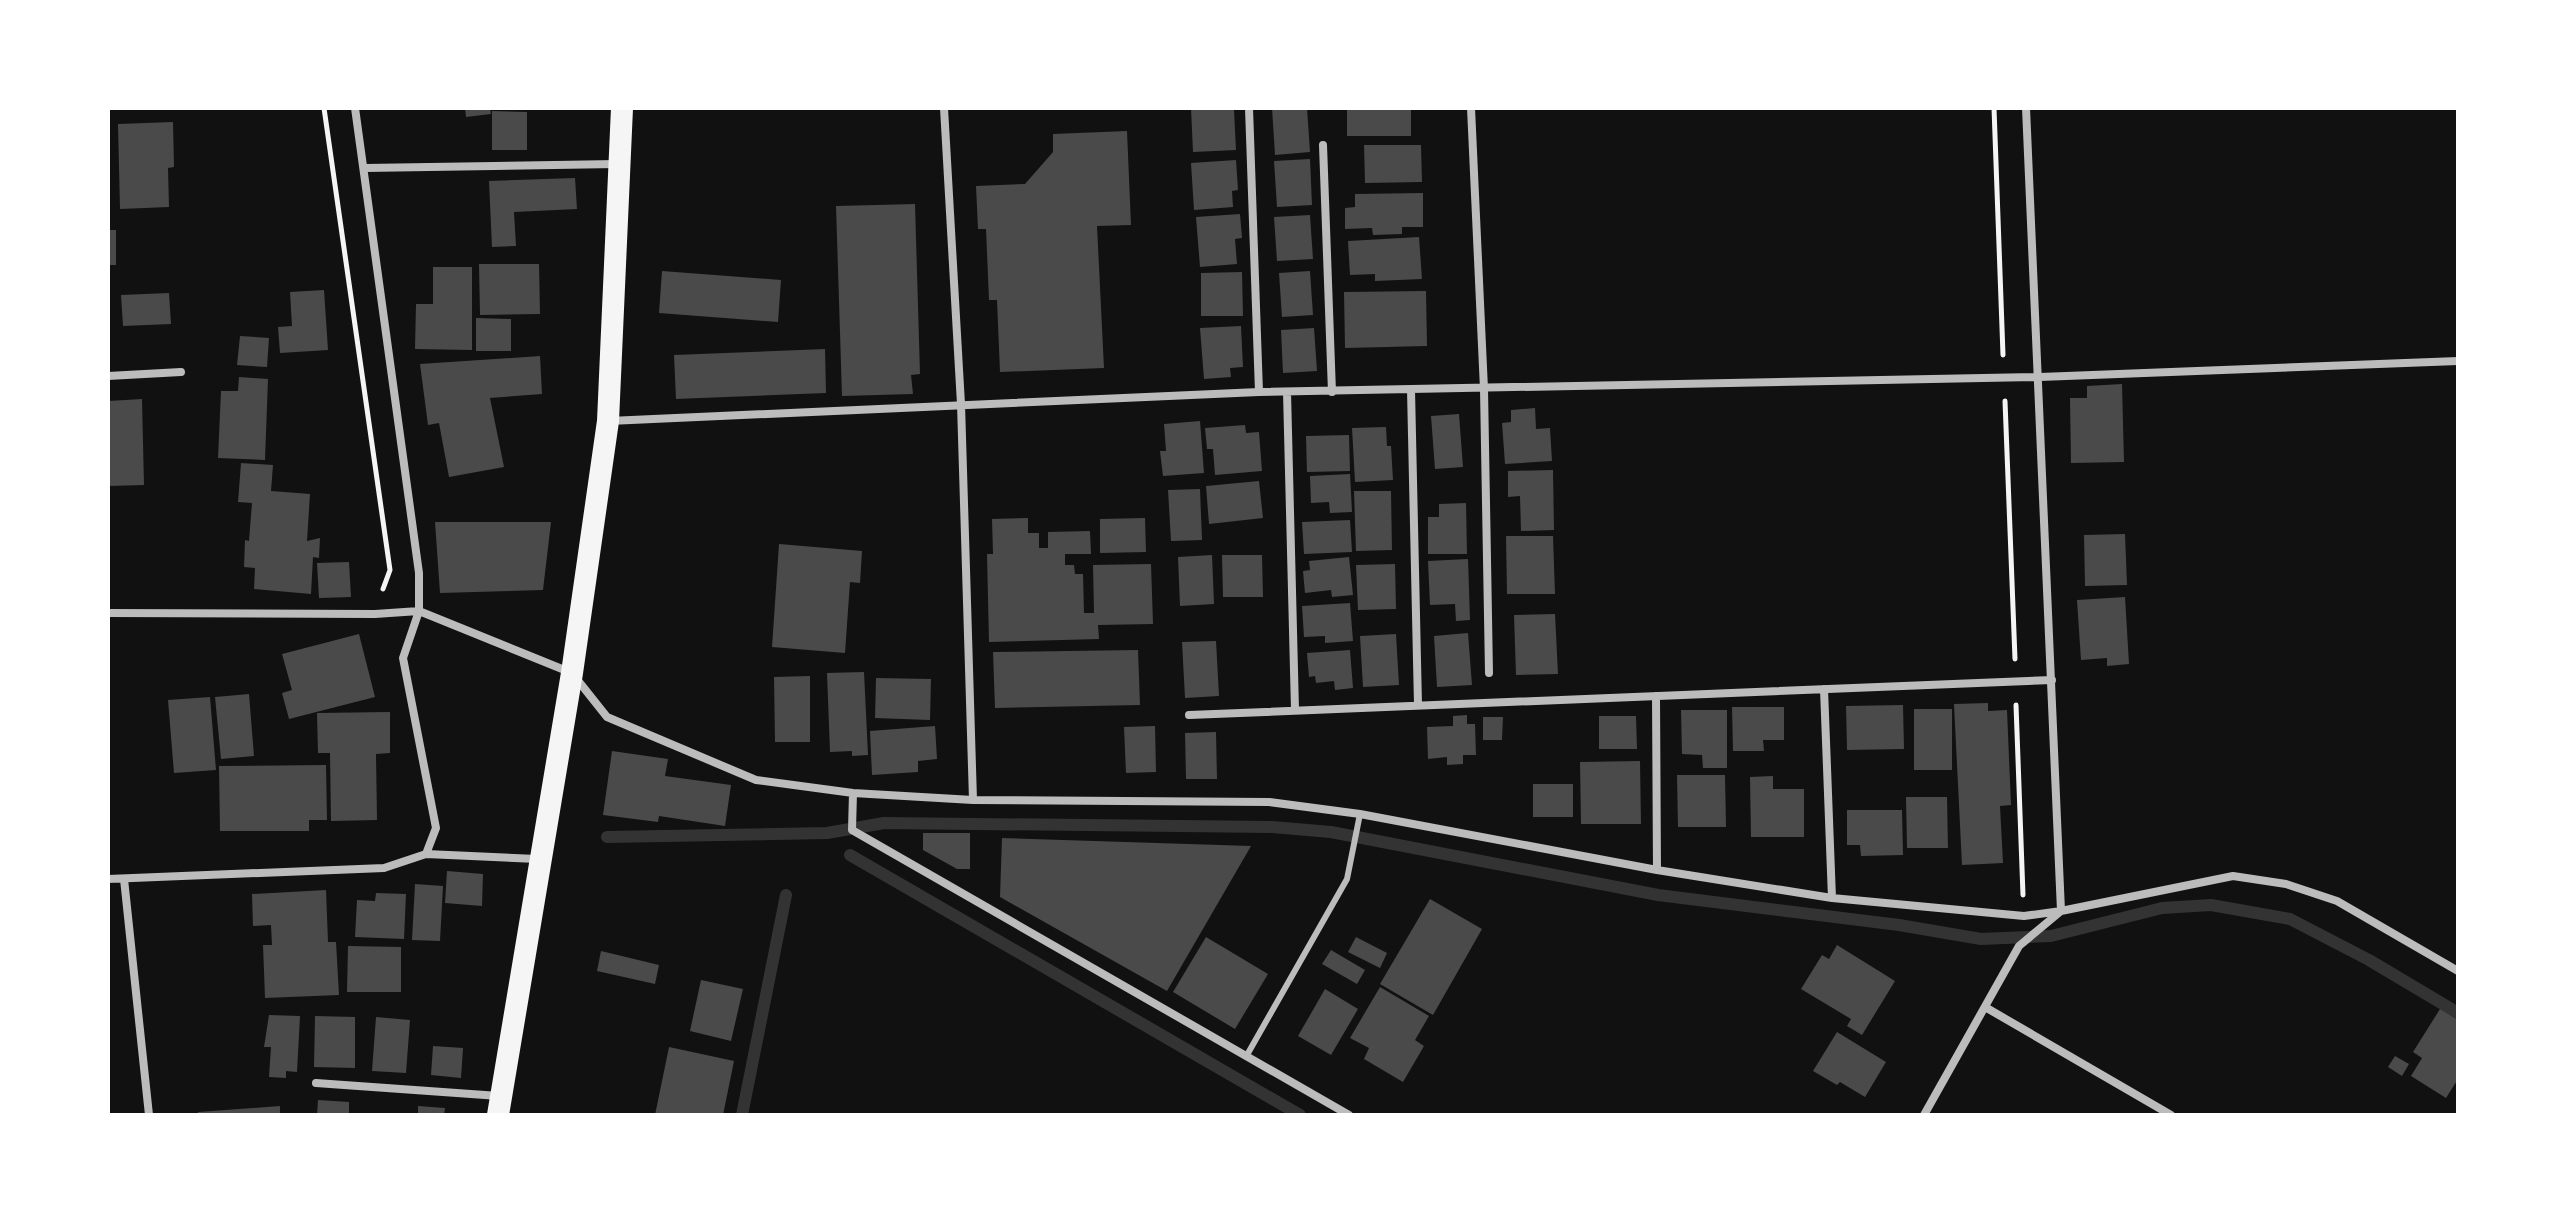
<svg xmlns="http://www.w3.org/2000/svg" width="2566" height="1223" font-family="Mulish,sans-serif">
<rect width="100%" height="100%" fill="#111"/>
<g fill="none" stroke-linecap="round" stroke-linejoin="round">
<path stroke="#333" stroke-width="12" d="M607 837 827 833 884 823 1272 827 1331 832 1658 895 1899 925 1981 939 2051 936 2162 908 2211 905 2290 919 2369 960 2458 1013
M850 855 1300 1115
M742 1115 786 895"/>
</g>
<path fill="#4a4a4a" d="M465 108H490L491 114 466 117Z
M1191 108 1234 110 1236 150 1193 152Z
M1272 108H1307L1310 152 1275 155Z
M1347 108H1411V136H1347Z
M492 111 527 112V150H492Z
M173 122 174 167 168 168 169 207 120 209 118 124Z
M1127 131 1131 225 1097 226 1104 368 1000 372 997 300H989L986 229H978L976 186 1025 184 1053 152V134Z
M1364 145H1421L1422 182 1365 183Z
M1310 159 1312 205 1277 207 1274 161Z
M1236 160 1238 190 1232 191 1233 207 1194 210 1191 163Z
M575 178 577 209 514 212 516 246 492 247 489 181Z
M1423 193V227H1402V234L1373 235 1372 228 1345 229V208L1355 207V194Z
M915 204 920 374 911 375 913 394 842 396 836 206Z
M1240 214 1242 238 1235 239 1237 264 1200 267 1196 217Z
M1310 215 1313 259 1277 261 1274 217Z
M108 230H116V265H108Z
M1419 237 1422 279 1375 281V274L1350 275 1348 241Z
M479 264H539L540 314 480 315Z
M433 267H472V350L415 349 416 304H433Z
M662 271 781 280 778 322 659 313Z
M1310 271 1313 315 1282 317 1279 273Z
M1242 272 1243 316H1201V273Z
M324 290 328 350 280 353 278 327 292 326 290 292Z
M1426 291 1427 346 1345 348 1344 292Z
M169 293 171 324 123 326 121 295Z
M476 318 511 319V351H476Z
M1241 326 1243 367 1230 368 1231 377 1204 379 1200 328Z
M1314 328 1317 371 1283 373 1281 330Z
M240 336 269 338 267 367 237 365Z
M825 349 826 393 676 399 674 355Z
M540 356 542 394 490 398 504 467 449 477 439 423 428 425 420 364Z
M239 377 268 379 265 460 218 458 221 391H238Z
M2122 384 2124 462 2071 463 2070 398H2087V386Z
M142 399 144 485 108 486V401Z
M1535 408 1536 429 1550 428 1552 461 1505 464 1502 423 1511 422V410Z
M1459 414 1463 467 1435 469 1431 416Z
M1200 421 1204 473 1163 476 1160 451H1166L1164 424Z
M1245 425 1246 433 1259 432 1262 471 1215 475 1213 449H1207L1205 428Z
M1386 427 1387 446H1391L1393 480 1355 482 1352 428Z
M1349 435 1350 471 1307 472 1306 436Z
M241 463 273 465 271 491 310 494 307 541 320 538 319 558 313 557 311 594 254 589 255 568 244 567 245 540 249 541 252 503 238 502Z
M1553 470 1554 530 1521 531 1520 496 1508 497V471Z
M1350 474 1352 512 1330 513 1329 502 1311 503 1310 476Z
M1259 481 1263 518 1209 524 1206 486Z
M1200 489 1202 540 1171 541 1168 490Z
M1354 491H1391L1392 550 1356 551Z
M1466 503 1467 554H1428V517H1439V504Z
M1028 518V533H1039V548H1048V532L1090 531 1091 554H1065V565H1074L1075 574H1083L1084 613H1094L1093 565 1151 564 1153 624 1098 625 1099 639 989 642 987 554H993L992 519Z
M1145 518 1146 552 1100 553V519Z
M1350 520 1352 552 1304 554 1302 522Z
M435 522H551L543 590 440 593Z
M2125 534 2127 585 2085 586 2084 535Z
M1506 536H1553L1555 594H1507Z
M779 544 862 551 860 583 850 582 845 653 772 647Z
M1212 555 1214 604 1180 606 1178 557Z
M1222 555H1262L1263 597H1223Z
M1349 557 1353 595 1332 597 1331 590 1305 593 1303 571 1310 570 1309 561Z
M1468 559 1470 620 1456 621 1455 604 1430 605 1428 561Z
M349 562 351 597 319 598 317 563Z
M1395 564 1396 609 1358 610 1356 565Z
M2125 597 2129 664 2107 666V658L2081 660 2077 600Z
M1350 603 1353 641 1325 643V636L1304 637 1302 606Z
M1555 614 1558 674 1516 675 1514 615Z
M1468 633 1472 685 1437 687 1434 636Z
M359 634 375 697 289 719 282 693 292 690 282 654Z
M1396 634 1399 685 1363 687 1360 636Z
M1216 641 1219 696 1185 698 1182 642Z
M1138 650 1140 705 995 708 993 652Z
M1350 650 1353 688 1335 690 1334 681 1316 683 1315 676 1309 677 1307 653Z
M864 672 868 755 852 756V751L830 752 827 673Z
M810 676V742H775L774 677Z
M876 678 931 679 930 720 875 718Z
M249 694 254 756 221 759 215 697Z
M210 697 216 770 174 773 168 700Z
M1988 703V711L2007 710 2011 805 2000 806 2003 863 1962 865 1954 704Z
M1903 705 1904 749 1847 750 1846 706Z
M1732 707H1784V740H1763L1764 751H1733Z
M1914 709H1952V770H1914Z
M1681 710H1727V768H1703L1702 755 1682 754Z
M390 712V753L376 754 377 820 331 821 330 753H318L317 713Z
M1467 715V724H1475L1476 755H1463V764L1447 765V757L1428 759 1427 727 1453 726V716Z
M1599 716H1636L1637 749H1599Z
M1483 717H1503L1502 740H1483Z
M935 726 937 759 918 761V772L872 775 870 731Z
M1155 726 1156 772 1126 773 1124 727Z
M1216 732 1217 779H1186L1185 733Z
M612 751 668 759 665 776 731 785 725 826 659 816 658 822 603 815Z
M1640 761 1641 824H1581L1580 762Z
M326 765 327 820H309V831H220L219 766Z
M1677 775H1725L1726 827H1678Z
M1773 776V789H1804V837H1751L1750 777Z
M1533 784H1573V817H1533Z
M1906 797H1947L1948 848H1907Z
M1847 810H1902L1903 855 1861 856 1860 845H1847Z
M923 833H970V869H957L923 850Z
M1002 838 1251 846 1167 991 1000 897Z
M447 871 483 874 482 906 445 903Z
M415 884 443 886 440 941 412 940Z
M326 890 328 942H336L339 995 265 998 263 945H272L271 925 253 926 252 894Z
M376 893 406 894 404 939 355 937 357 900 375 901Z
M1430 899 1482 929 1433 1015 1380 984Z
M1206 937 1268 974 1235 1029 1173 992Z
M1356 937 1387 953 1380 968 1348 952Z
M1837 945 1895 981 1862 1035 1847 1026 1851 1019 1801 989 1822 955 1829 959Z
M348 946 401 947V992H347Z
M1331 950 1365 970 1357 984 1322 964Z
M601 951 659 965 655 984 597 971Z
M701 980 743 989 731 1041 690 1031Z
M1380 987 1429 1016 1415 1040 1424 1046 1403 1082 1364 1059 1369 1048 1350 1038Z
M1325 989 1358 1009 1331 1055 1298 1036Z
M2440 1009 2458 1020V1079L2446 1098 2411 1076 2422 1058 2413 1052Z
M269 1015 300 1016 297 1072 286 1071V1078L269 1077 271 1047H264Z
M315 1016 355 1017V1068L314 1067Z
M376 1017 410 1020 406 1073 372 1071Z
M1837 1032 1886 1062 1865 1097 1840 1082 1837 1085 1813 1071Z
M433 1046 463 1048 461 1078 431 1075Z
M669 1047 734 1061 723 1115H655Z
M2395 1056 2409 1064 2402 1076 2388 1067Z
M318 1100 349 1102V1115H317Z
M280 1106V1115H198V1112Z
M418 1106 445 1108 444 1115H418Z"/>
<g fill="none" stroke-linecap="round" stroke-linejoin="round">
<path stroke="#f5f5f5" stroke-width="5" d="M324 108 390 570 383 589
M1994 108 2003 355
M2005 401 2015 659
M2016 705 2023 895"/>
<path stroke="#bcbcbc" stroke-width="6" d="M1247 1055 1347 879 1360 814"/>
<path stroke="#bcbcbc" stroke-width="8" d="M944 108 961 404 973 800
M1249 108 1259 392
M1471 108 1484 389 1489 673
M1323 145 1332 392
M365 168 616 164
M108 376 181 372
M1411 390 1418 705
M1287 392 1295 710
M609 421 1259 392 2040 377 2458 361
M108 613 375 614 419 611 572 673 607 717 756 780 853 793 973 800 1269 802 1360 814 1657 870 1832 898 2024 916 2061 911 2233 876 2286 884 2337 901 2458 971
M1824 689 1832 898
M1656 696 1657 870
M1189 715 2052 680
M853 793 852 830 1349 1115
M426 854 537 859
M108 879 384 868 426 854 436 828 403 658 419 611V573L355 108
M124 879 149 1115
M1985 1007 2171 1115
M316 1083 499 1096
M1924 1115 2019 946 2061 911 2026 108"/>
<path stroke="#f5f5f5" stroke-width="22" d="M498 1115 572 673 608 421 622 108"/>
</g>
<rect width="2566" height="1223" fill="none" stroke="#ffffff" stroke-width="220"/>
</svg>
